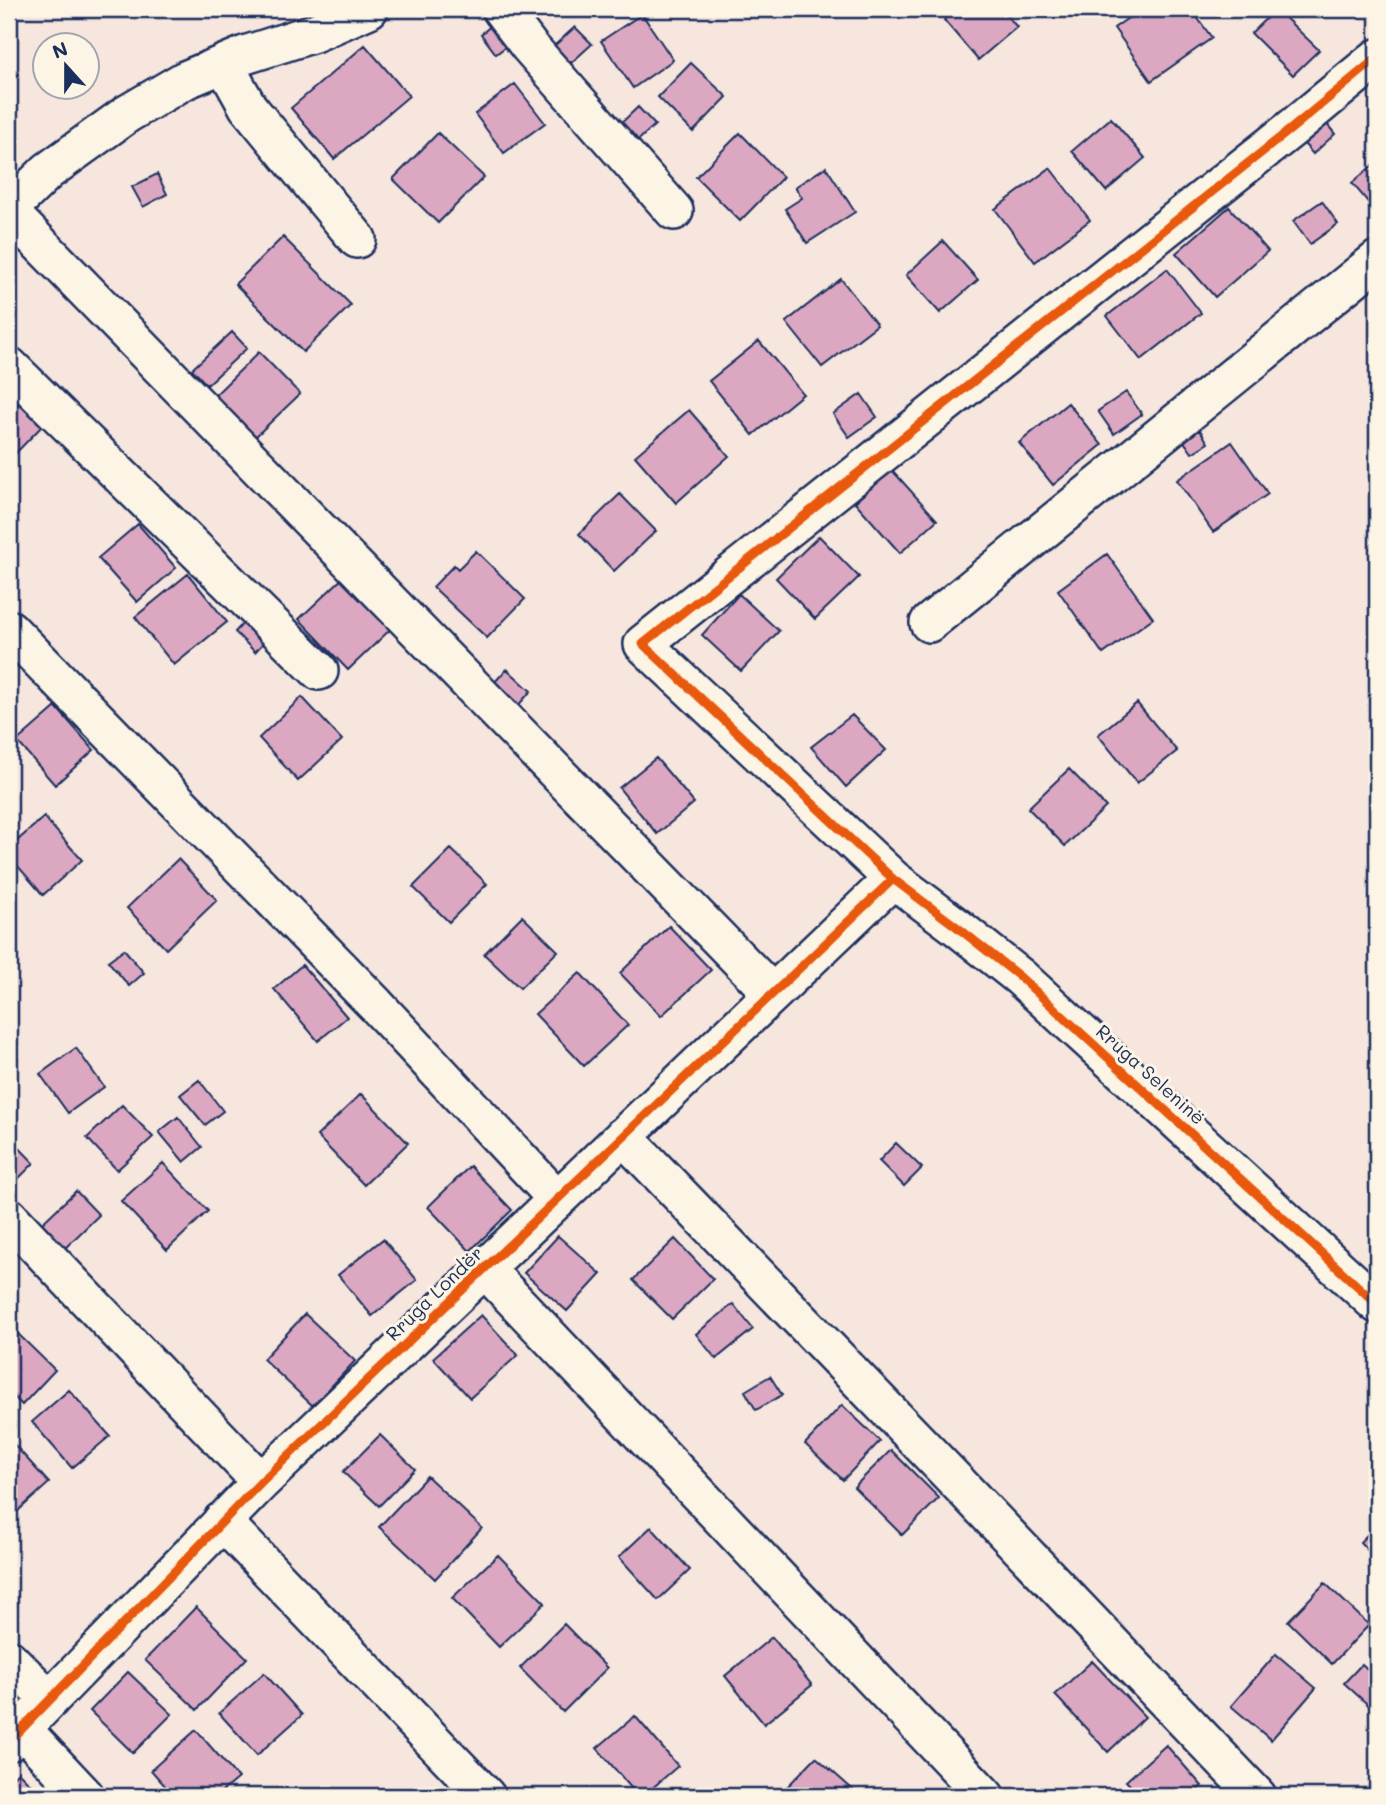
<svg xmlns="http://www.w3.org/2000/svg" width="1386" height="1805" font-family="Mali,sans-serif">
<rect width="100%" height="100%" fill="#f6e6de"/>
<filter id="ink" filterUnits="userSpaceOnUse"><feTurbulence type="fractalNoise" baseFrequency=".0143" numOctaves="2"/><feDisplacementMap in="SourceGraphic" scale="14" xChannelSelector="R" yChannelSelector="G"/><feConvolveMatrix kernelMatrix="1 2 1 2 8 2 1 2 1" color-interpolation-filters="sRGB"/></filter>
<g filter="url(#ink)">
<path fill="#dca8c1" stroke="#1b2f5e" stroke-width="2" d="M957 9H1001L1017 27 978 60 944 20Z
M1141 9H1191L1212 38 1151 81 1114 28Z
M1276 9 1319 50 1293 75 1251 33Z
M642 14 673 60 633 88 601 41Z
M497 21 512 42 496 54 481 34Z
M575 27 592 44 571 63 554 46Z
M365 45 409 96 334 159 291 108Z
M691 63 727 97 693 132 658 97Z
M515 84 545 123 504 153 475 114Z
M638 107 655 125 634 144 617 127Z
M1111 118 1145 158 1106 191 1072 151Z
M1322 118 1335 134 1313 154 1299 138Z
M438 133 484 177 438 223 393 179Z
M740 133 783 177 740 221 696 177Z
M1377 162V213L1352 183Z
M826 167 855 212 807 243 785 209 802 198 795 187Z
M1050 168 1090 220 1035 262 995 209Z
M157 174 167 194 143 207 132 187Z
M1322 201 1338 224 1310 244 1293 221Z
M1229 207 1268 251 1215 297 1176 253Z
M283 237 351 305 303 352 235 284Z
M943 241 978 280 940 313 906 275Z
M1167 269 1201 313 1141 360 1107 316Z
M841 279 877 325 822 367 786 322Z
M232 332 247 348 207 385 192 369Z
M759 341 803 394 753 435 709 381Z
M259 352 300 394 254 438 214 396Z
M9 389 44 424 9 460Z
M1126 392 1142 414 1114 434 1098 411Z
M861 394 877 417 849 437 833 414Z
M1068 403 1102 445 1053 485 1019 443Z
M689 410 729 456 676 503 635 456Z
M1200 430 1208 443 1192 453 1183 440Z
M1232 442 1268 494 1213 532 1177 480Z
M891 469 937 520 900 553 855 502Z
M620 494 656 531 614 571 579 534Z
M138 524 176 568 137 602 98 558Z
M819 536 859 577 815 619 776 578Z
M476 551 525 599 487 638 433 587 454 565 458 569Z
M1107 554 1153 618 1103 654 1058 590Z
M348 573 396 624 348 670 299 619Z
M188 574 227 622 174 665 135 617Z
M739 594 779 631 741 671 702 635Z
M248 618 268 638 255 652 235 632Z
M507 669 531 691 515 709 490 687Z
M302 697 342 740 298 781 259 738Z
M1137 703 1177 751 1137 783 1098 735Z
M56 707 94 750 55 785 17 741Z
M852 715 886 750 846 787 811 747Z
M656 758 694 803 657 834 619 788Z
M1069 769 1106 807 1065 846 1028 808Z
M44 817 82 860 43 895 9 856V848Z
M451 849 487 884 449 922 413 887Z
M178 859 217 900 166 949 127 908Z
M522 916 558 951 520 988 484 954Z
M669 926 711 970 661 1016 620 973Z
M124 949 144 973 129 986 108 961Z
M302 965 347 1017 318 1041 274 989Z
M580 973 628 1025 584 1066 535 1014Z
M76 1048 104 1087 68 1113 40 1074Z
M199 1080 223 1111 205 1125 180 1095Z
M361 1094 408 1143 364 1185 317 1136Z
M122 1105 153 1137 117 1170 87 1138Z
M178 1117 202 1147 184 1162 159 1132Z
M9 1137 34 1163 9 1188Z
M896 1143 922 1168 904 1186 879 1161Z
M163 1163 208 1211 167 1250 121 1201Z
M470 1166 512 1210 470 1251 428 1207Z
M76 1191 99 1215 61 1252 37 1228Z
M558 1236 601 1274 567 1311 524 1273Z
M383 1239 417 1280 372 1316 338 1275Z
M675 1239 713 1279 672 1319 633 1280Z
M733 1304 753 1329 716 1359 696 1334Z
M305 1314 355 1361 313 1406 263 1359Z
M481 1315 518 1355 470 1398 433 1358Z
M9 1325 55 1370 22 1405 9 1392Z
M770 1376 782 1395 756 1410 745 1391Z
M69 1390 110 1436 72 1468 32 1422Z
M842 1405 880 1441 843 1480 805 1444Z
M380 1435 415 1469 379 1506 343 1472Z
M11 1441 49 1483 9 1519V1443Z
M891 1450 939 1498 902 1535 854 1487Z
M427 1476 482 1528 435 1579 379 1527Z
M1377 1525V1554L1374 1557 1360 1542Z
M651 1527 690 1570 658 1600 619 1557Z
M498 1555 545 1603 499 1647 452 1598Z
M1325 1583 1369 1625 1332 1664 1288 1621Z
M196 1607 247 1658 197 1710 145 1660Z
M564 1624 607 1668 563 1712 520 1668Z
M772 1637 812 1685 764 1724 725 1676Z
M1276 1654 1316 1688 1271 1740 1231 1706Z
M1092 1661 1145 1717 1108 1752 1055 1695Z
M1362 1664 1377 1678V1713L1344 1683Z
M128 1672 172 1714 133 1753 90 1711Z
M264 1673 302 1715 257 1755 219 1713Z
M635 1716 678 1766 643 1796H638L597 1748Z
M196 1730 238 1778 217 1796H174L151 1770Z
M1166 1745 1202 1786 1190 1796H1140L1126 1781Z
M816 1757 860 1796H794L786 1788Z
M18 1772 42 1796H9V1781Z
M1377 1782V1796H1369L1366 1794Z"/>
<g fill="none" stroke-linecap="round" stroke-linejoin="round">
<g stroke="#1b2f5e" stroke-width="42">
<path id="minor" d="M501 9 529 46 674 211
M1377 58 1291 129 643 644 893 879 957 927 1020 977 1377 1304
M224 64 248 107 357 239
M9 209 48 171 127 114 185 80 245 55 314 33 369 9
M9 212 772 993
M9 366 319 671
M929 623 1377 260
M9 629 376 1005 557 1199
M623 1136 960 1485 1257 1796
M9 1217 261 1482
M485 1269 985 1796
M222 1521 486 1796
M9 1659 50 1700
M22 1729 85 1796
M9 1742 261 1482 893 879"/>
</g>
<use href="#minor" stroke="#fcf5e5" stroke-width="37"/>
<g stroke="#fcf5e5" stroke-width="13">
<path id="cycleway" d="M1377 58 1291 129 643 644 893 879 957 927 1020 977 1377 1304
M9 1742 261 1482 893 879"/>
</g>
<use href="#cycleway" stroke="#e8590c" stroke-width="9"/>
</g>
</g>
<g text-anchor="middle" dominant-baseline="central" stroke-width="6" stroke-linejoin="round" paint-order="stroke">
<g font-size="19" fill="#1b2f5e" stroke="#fcf5e5">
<text transform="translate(1151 1074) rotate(42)">Rruga Seleninë</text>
<text transform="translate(434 1293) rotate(-44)">Rruga Londër</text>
</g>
</g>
<rect width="1386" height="1805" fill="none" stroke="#fcf5e5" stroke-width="35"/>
<rect x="18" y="18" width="1351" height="1770" fill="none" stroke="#1b2f5e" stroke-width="2.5" filter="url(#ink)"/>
<g transform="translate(66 66) rotate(339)"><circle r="33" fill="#fcf5e5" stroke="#a2a6af" stroke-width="2"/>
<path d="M0-5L12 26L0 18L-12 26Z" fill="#1b2f5e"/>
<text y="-10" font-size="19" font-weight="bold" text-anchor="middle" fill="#1b2f5e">N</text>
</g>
</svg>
